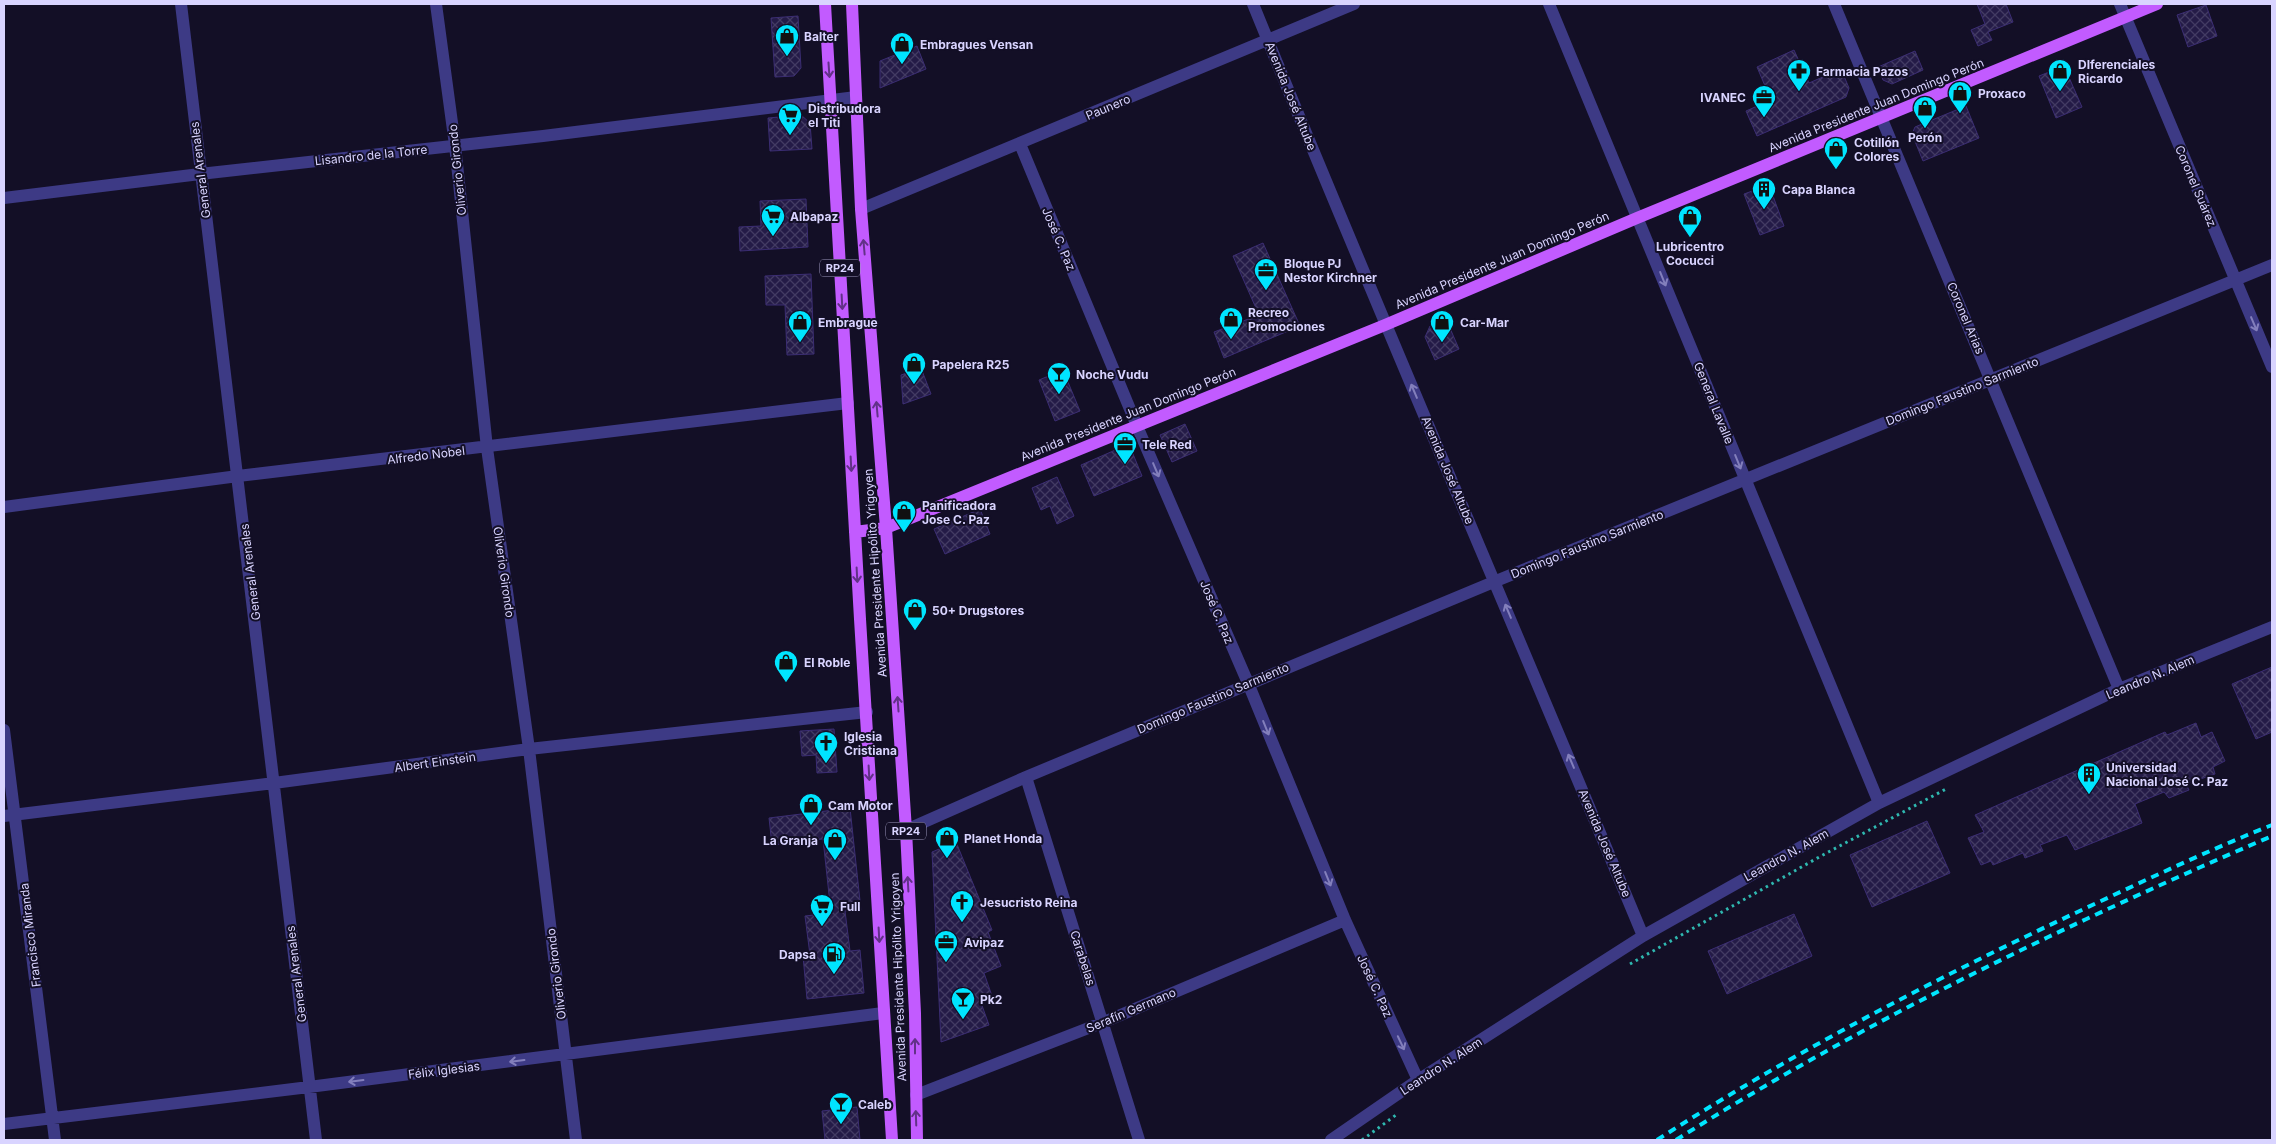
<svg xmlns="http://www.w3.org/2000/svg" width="2276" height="1144" font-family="Inter,sans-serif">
<defs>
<pattern id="building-cross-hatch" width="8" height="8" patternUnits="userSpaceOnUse" patternTransform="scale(1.25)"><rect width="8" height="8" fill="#241b47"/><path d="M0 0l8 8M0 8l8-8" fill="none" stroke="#433b63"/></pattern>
</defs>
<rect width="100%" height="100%" fill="#130f26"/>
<path fill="url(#building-cross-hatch)" stroke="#3b2d73" d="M1977 4H2006L2013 22 1988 32 1992 40 1978 46 1971 30 1985 24Z
M2206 5 2217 36 2188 47 2177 15Z
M798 16 801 68 794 76 775 77 771 18Z
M917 46 926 69 880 88V61Z
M1794 50 1809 83 1841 69 1849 88 1846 97 1757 136 1746 111 1771 100 1757 67Z
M1915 51 1923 70 1892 84 1883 80 1878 67Z
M2064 66 2082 107 2056 118 2039 76Z
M1966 106 1979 138 1923 161 1912 134 1915 127Z
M801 115 810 123 812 149 770 151 768 118Z
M1769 185 1784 226 1760 235 1744 194Z
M806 199 808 247 740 251 739 227 761 226 760 201Z
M1263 243 1300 326 1224 358 1214 332 1259 315 1233 256Z
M811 274 814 354 787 355 785 305H766L765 276Z
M1446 319 1459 349 1435 360 1425 337 1430 326Z
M921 368 931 394 903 404 901 375Z
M1063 370 1080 411 1055 421 1039 380Z
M1185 424 1197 451 1172 462 1160 435Z
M1120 448 1133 454 1142 476 1094 496 1081 465Z
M1057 477 1074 516 1057 524 1050 506 1041 510 1032 488Z
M980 509 990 534 945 554 934 529Z
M2272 667V732L2256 739 2232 684Z
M2196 723 2201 737 2212 732 2225 761 2213 767 2215 774 2186 784 2189 790 2169 798 2164 792 2135 804 2142 823 2075 850 2067 835 2040 845 2043 851 2025 858 2023 853 1993 865 1991 861 1981 865 1968 838 1984 832 1975 815 2165 732 2167 735Z
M834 729 837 772 817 773 816 755 802 756 800 731Z
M850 808 861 910 845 911 850 951 860 950 864 993 807 999 803 956 810 955 805 916 831 913 823 839 772 845 769 818Z
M1927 821 1950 873 1872 907 1850 855Z
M956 842 992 930 988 932 1001 966 984 973 992 996 980 1000 989 1025 941 1042 932 852Z
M1794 914 1812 956 1727 994 1708 951Z
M857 1107 860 1140H825L822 1111Z"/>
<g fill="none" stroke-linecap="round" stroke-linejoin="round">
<path stroke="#2fb8b0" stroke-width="3" stroke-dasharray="2.5 4" stroke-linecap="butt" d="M1630 964 1821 856 1946 789
M1362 1140 1396 1115"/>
<path stroke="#3d3a85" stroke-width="12" d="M181 4 316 1140
M436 4 455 145 487 448 529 749 576 1140
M1253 4C1380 316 1514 625 1643 936
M1549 4 1879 803
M1834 4 2119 689
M2120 4 2272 367
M1020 144 1137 426 1248 683 1345 920 1418 1080
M4 198 200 174 543 136 856 97
M861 209 1354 4
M4 507 238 476 848 403
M4 730 55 1140
M1026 777 1139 1140
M4 816 274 783 529 749 867 712
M906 830 1026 777 1496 581 2272 265
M916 1095 1104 1022 1345 920
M4 1124 309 1087 883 1013
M1331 1140 1418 1080 1643 936 1879 803 2119 689 2272 627"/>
<path stroke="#c25bff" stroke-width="12" d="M825 4 860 619 892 1140
M852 4 861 209 886 528 906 830 915 1013 917 1140
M855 532 886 528 1385 325 1637 218 2157 4"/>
<path stroke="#00e5ff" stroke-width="4" stroke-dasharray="8 6" stroke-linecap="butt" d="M1657 1140C1794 1052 1938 977 2086 908 2148 879 2209 850 2272 825
M1676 1140C1865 1021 2067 924 2272 836"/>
</g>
<defs><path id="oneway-shaft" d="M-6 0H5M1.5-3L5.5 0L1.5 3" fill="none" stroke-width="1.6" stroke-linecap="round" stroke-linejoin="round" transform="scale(1.25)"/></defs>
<g stroke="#623188">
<use href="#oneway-shaft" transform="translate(829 70) rotate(86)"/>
<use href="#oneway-shaft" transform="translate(864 247) rotate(-95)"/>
<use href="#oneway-shaft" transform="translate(842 302) rotate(87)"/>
<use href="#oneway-shaft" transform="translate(877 409) rotate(-95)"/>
<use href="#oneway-shaft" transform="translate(851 464) rotate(87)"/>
<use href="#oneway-shaft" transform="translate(857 575) rotate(87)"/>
<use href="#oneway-shaft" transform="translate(898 704) rotate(-94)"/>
<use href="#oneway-shaft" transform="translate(869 773) rotate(87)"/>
<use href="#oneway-shaft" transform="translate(908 884) rotate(-93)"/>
<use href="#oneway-shaft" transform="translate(879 935) rotate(87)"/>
<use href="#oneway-shaft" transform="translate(915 1046) rotate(-90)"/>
<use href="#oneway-shaft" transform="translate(916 1118) rotate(-92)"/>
</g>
<g stroke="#837fbc">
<use href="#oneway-shaft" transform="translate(1663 279) rotate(68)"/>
<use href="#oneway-shaft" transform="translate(2254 324) rotate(67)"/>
<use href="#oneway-shaft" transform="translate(1414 391) rotate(-113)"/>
<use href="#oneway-shaft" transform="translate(1738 462) rotate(68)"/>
<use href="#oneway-shaft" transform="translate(1156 470) rotate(67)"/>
<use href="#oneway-shaft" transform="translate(1508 611) rotate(-113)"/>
<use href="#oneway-shaft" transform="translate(1266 728) rotate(68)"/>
<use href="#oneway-shaft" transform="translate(1571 761) rotate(-113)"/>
<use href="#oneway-shaft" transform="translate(1328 879) rotate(68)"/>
<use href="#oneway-shaft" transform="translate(1401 1043) rotate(65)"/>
<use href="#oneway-shaft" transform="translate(517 1061) rotate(173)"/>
<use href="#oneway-shaft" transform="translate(356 1081) rotate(173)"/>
</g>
<defs>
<g id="shop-pin" transform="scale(1.25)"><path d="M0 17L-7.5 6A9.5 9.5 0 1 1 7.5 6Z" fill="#00e5ff" stroke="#130f26"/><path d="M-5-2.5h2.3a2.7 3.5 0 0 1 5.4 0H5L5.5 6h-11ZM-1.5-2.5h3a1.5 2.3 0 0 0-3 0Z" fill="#111"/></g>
<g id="pharmacy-pin" transform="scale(1.25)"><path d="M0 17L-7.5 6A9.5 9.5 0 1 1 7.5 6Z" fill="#00e5ff" stroke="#130f26"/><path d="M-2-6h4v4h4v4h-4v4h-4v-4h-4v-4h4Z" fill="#111"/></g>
<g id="office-pin" transform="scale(1.25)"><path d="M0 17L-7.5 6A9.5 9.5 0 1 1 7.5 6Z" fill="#00e5ff" stroke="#130f26"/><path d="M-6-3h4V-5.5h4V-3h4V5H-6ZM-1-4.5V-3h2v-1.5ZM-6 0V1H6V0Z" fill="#111"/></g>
<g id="supermarket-pin" transform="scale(1.25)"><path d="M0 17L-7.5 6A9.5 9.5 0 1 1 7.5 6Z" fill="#00e5ff" stroke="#130f26"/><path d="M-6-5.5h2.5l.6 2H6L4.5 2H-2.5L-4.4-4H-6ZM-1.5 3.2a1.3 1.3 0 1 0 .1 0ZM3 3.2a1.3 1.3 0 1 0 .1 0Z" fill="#111"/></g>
<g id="building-pin" transform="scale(1.25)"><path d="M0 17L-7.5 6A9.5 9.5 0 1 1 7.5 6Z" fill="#00e5ff" stroke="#130f26"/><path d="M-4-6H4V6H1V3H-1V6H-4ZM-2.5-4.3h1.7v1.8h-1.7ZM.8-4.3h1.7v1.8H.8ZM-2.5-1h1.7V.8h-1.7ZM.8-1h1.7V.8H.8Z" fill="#111"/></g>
<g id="bar-pin" transform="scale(1.25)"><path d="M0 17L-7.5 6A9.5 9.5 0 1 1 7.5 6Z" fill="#00e5ff" stroke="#130f26"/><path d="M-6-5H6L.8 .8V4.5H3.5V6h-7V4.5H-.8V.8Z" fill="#111"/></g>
<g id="church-pin" transform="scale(1.25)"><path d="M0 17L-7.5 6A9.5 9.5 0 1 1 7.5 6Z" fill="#00e5ff" stroke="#130f26"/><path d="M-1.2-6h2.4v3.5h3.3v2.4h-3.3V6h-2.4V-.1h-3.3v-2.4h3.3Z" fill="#111"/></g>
<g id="fuel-pin" transform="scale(1.25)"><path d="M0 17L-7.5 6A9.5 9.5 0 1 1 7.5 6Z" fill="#00e5ff" stroke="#130f26"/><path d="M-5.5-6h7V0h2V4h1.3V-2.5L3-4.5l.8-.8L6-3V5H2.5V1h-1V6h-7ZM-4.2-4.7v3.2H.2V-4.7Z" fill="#111"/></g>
</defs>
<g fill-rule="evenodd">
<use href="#shop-pin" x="787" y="36"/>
<use href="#shop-pin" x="902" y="44"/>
<use href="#pharmacy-pin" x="1799" y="71"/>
<use href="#shop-pin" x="2060" y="71"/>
<use href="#shop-pin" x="1960" y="93"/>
<use href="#office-pin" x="1764" y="97"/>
<use href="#shop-pin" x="1925" y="108"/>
<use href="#supermarket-pin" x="790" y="115"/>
<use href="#shop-pin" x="1836" y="149"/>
<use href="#building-pin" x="1764" y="189"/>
<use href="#supermarket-pin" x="773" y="216"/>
<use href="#shop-pin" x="1690" y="217"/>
<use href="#office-pin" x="1266" y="270"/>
<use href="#shop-pin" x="1231" y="319"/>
<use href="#shop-pin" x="800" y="322"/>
<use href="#shop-pin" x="1442" y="322"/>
<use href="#shop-pin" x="914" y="364"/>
<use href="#bar-pin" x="1059" y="374"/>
<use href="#office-pin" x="1125" y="444"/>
<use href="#shop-pin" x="904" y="512"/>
<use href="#shop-pin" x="915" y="610"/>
<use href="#shop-pin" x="786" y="662"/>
<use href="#church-pin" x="826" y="743"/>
<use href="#building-pin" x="2089" y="774"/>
<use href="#shop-pin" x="811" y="805"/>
<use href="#shop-pin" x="947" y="838"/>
<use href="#shop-pin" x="835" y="840"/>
<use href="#church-pin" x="962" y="902"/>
<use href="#supermarket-pin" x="822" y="906"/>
<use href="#office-pin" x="946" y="942"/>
<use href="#fuel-pin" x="834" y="954"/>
<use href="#bar-pin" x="963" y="999"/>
<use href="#bar-pin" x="841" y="1104"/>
</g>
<g text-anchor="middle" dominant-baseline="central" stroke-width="4" stroke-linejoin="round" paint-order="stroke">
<g fill="#130f26" stroke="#9e99be" stroke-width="1">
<rect x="820" y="259.5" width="40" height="17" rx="4"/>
<rect x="886" y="822.5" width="40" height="17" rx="4"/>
</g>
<g font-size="11" font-weight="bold" fill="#d9d4ff">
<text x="840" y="268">RP24</text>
<text x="906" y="831">RP24</text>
</g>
<g font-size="12" font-weight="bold" fill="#d9d4ff" stroke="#130f26" text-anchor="start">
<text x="804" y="36">Balter</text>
<text x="920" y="44">Embragues Vensan</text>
<text x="2078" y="64">DIferenciales<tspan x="2078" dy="14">Ricardo</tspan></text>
<text x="1816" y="71">Farmacia Pazos</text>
<text x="1978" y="93">Proxaco</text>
<text x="1746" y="97" text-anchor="end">IVANEC</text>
<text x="808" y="108">Distribudora<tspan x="808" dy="14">el Titi</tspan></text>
<text x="1925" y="137" text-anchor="middle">Perón</text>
<text x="1854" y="142">Cotillón<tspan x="1854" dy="14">Colores</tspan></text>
<text x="1782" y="189">Capa Blanca</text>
<text x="790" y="216">Albapaz</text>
<text x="1690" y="246" text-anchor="middle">Lubricentro<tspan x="1690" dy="14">Cocucci</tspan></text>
<text x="1284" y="263">Bloque PJ<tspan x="1284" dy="14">Nestor Kirchner</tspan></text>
<text x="1248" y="312">Recreo<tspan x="1248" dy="14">Promociones</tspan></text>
<text x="818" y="322">Embrague</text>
<text x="1460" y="322">Car-Mar</text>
<text x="932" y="364">Papelera R25</text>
<text x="1076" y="374">Noche Vudu</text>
<text x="1142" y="444">Tele Red</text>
<text x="922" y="505">Panificadora<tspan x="922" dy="14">Jose C. Paz</tspan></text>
<text x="932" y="610">50+ Drugstores</text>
<text x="804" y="662">El Roble</text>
<text x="844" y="736">Iglesia<tspan x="844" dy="14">Cristiana</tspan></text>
<text x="2106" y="767">Universidad<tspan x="2106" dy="14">Nacional José C. Paz</tspan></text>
<text x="828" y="805">Cam Motor</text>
<text x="964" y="838">Planet Honda</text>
<text x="818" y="840" text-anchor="end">La Granja</text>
<text x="980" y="902">Jesucristo Reina</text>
<text x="840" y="906">Full</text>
<text x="964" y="942">Avipaz</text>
<text x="816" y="954" text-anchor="end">Dapsa</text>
<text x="980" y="999">Pk2</text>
<text x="858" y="1104">Caleb</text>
</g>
<g font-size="12" fill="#d9d4ff" stroke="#130f26">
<text transform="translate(1291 96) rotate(68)">Avenida José Altube</text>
<text transform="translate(1876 105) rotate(-22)">Avenida Presidente Juan Domingo Perón</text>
<text transform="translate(1108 107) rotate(-23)">Paunero</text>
<text transform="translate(371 155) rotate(-6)">Lisandro de la Torre</text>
<text transform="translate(200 170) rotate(-97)">General Arenales</text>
<text transform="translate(457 170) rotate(-96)">Oliverio Girondo</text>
<text transform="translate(2196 186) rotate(67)">Coronel Suárez</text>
<text transform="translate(1059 239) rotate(67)">José C. Paz</text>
<text transform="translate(1502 260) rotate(-23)">Avenida Presidente Juan Domingo Perón</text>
<text transform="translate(1966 318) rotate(67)">Coronel Arias</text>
<text transform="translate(1962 391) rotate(-22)">Domingo Faustino Sarmiento</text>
<text transform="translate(1714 403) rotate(68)">General Lavalle</text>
<text transform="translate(1128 414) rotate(-22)">Avenida Presidente Juan Domingo Perón</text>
<text transform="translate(426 455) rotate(-7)">Alfredo Nobel</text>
<text transform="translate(1448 470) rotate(67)">Avenida José Altube</text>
<text transform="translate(1587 544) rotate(-22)">Domingo Faustino Sarmiento</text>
<text transform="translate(250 572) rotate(-97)">General Arenales</text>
<text transform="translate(504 572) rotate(82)">Oliverio Girondo</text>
<text transform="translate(875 573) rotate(-94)">Avenida Presidente Hipólito Yrigoyen</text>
<text transform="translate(1217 612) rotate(67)">José C. Paz</text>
<text transform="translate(2150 677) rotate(-23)">Leandro N. Alem</text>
<text transform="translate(1213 698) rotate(-23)">Domingo Faustino Sarmiento</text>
<text transform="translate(435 762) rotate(-8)">Albert Einstein</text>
<text transform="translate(1605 843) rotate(67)">Avenida José Altube</text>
<text transform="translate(1786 855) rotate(-29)">Leandro N. Alem</text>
<text transform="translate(30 935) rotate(-97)">Francisco Miranda</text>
<text transform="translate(1083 958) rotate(72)">Carabelas</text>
<text transform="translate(296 974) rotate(-97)">General Arenales</text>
<text transform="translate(556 974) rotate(-97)">Oliverio Girondo</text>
<text transform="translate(898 977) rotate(-92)">Avenida Presidente Hipólito Yrigoyen</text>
<text transform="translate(1375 986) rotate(65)">José C. Paz</text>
<text transform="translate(1131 1010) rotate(-23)">Serafín Germano</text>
<text transform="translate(1441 1066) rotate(-33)">Leandro N. Alem</text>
<text transform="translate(444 1070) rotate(-7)">Félix Iglesias</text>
</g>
</g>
<rect width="2276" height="1144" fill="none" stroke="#d9d4ff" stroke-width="10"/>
</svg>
